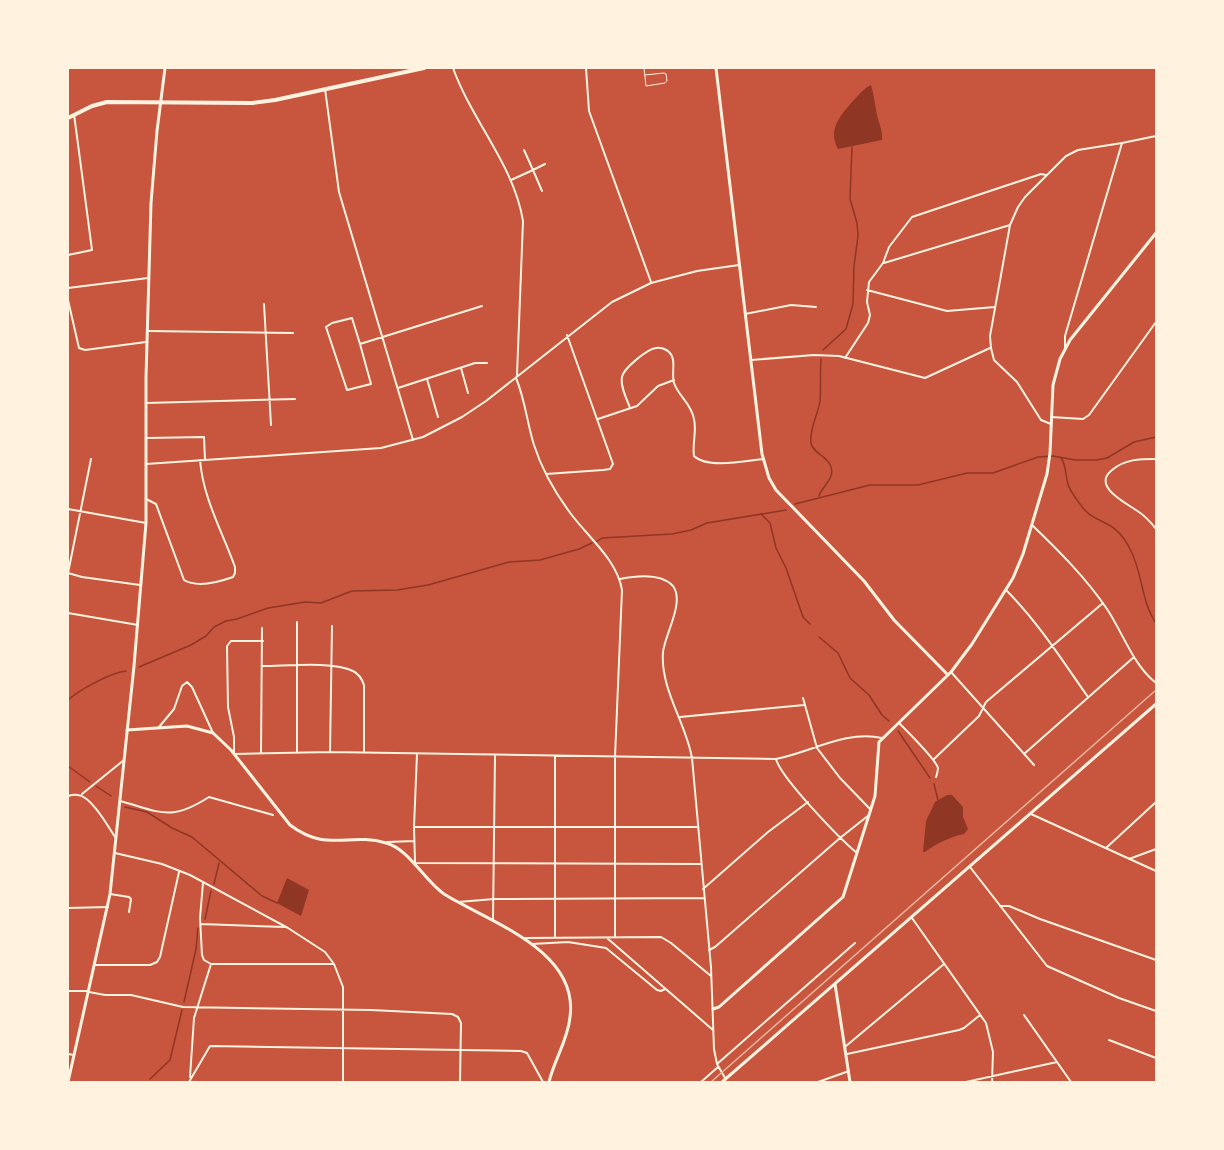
<svg xmlns="http://www.w3.org/2000/svg" width="1224" height="1150" font-family="'Source Sans 3',sans-serif">
<rect width="100%" height="100%" fill="#c8553d"/>
<path fill="#8f3625" d="M871 85C874 95 875 105 877 115 879 124 883 131 882 140L838 149C827 129 841 115 853 101 859 95 863 89 871 85Z
M947 795H952L963 807V817L968 829 964 834C950 837 937 843 925 852H923L926 821 935 802Z
M287 878 309 890 301 916 277 903Z"/>
<g fill="none" stroke-linecap="round" stroke-linejoin="round">
<path stroke="#8f3625" stroke-width="1.5" d="M823 350 846 329 853 304 854 266 858 236 857 223 850 199 852 147
M1061 458C1067 467 1065 475 1068 484 1070 492 1078 501 1083 508 1090 517 1096 518 1105 523 1117 528 1125 539 1130 549 1143 573 1141 602 1156 623
M819 496C822 486 835 479 831 467 828 456 813 454 811 443 809 429 818 415 820 401 821 388 820 373 821 359
M795 504 870 485H918L967 473H993L1038 457 1053 456 1075 460H1097L1107 458 1134 442 1156 437
M761 514 770 523 776 548 786 568 803 617 810 624
M596 542 602 538 672 534 691 530 707 523 786 510
M819 637 838 653 850 678 869 695 882 715 889 721
M139 667 191 645 206 636 214 627 226 621 237 619 268 608 305 602 321 603 352 591 397 590 428 585 509 562 540 560 579 549 592 543
M68 700C79 690 112 672 126 671
M898 731 930 778
M68 766 90 782
M934 784 938 800
M96 786 111 796
M125 807 147 812 172 828 192 837 262 896 277 903
M214 884 219 863
M205 919 211 891
M184 1002 196 949 198 928
M150 1079 170 1060 182 1010"/>
<path stroke="#fff3e0" stroke-width="1" d="M644 68 646 86 665 83 667 81 666 74 664 73 645 75"/>
<path stroke="#fff3e0" stroke-width="2" d="M453 68C472 121 514 165 523 221L517 375
M586 68 589 111 651 282
M325 89 339 192 413 440
M1122 143 1156 136
M524 150 533 170 545 164
M511 180 533 170 542 191
M68 255 92 250 74 114
M884 263 1010 225
M68 288 148 278
M867 290 947 311 995 307
M68 300 79 348 85 350 146 342
M264 304 271 425
M745 314 791 305 816 307
M148 331 293 333
M360 344 352 318 332 323 326 327 347 390 371 384 360 344 482 306
M845 358 868 323 870 315 867 302 869 282 883 263 889 247 912 217 1041 174 1046 175
M751 360 814 355 839 356 925 378 990 348
M461 368 468 393
M516 378C525 399 527 423 534 445 542 470 556 494 571 514 589 538 617 560 622 590L615 757V937
M427 379 438 417
M398 388 475 363H487
M146 403 295 399
M630 408C627 399 620 387 622 377 623 369 647 349 656 348 660 347 666 349 669 352 677 359 671 373 674 383 679 397 691 403 694 419 697 432 692 444 694 456 707 469 745 461 763 459
M1051 417 1083 419 1089 415 1156 322
M598 419 637 406 658 386 674 380
M1051 424 1041 420 1017 382 994 360 991 348 990 336 1010 225 1018 207 1025 197 1066 156 1078 150 1122 143 1065 336V348
M147 438 204 437 205 460
M91 459 68 573 82 577 140 585
M1156 459C1140 459 1125 459 1112 470 1092 486 1124 502 1136 510 1144 515 1150 521 1156 529
M146 464 381 448 423 437 462 417 486 401 612 302 651 283 697 271 739 265
M546 474 603 470 610 469 613 464 567 335
M146 499 156 504 184 580C197 588 219 582 233 577L235 573V567C222 531 203 498 200 460
M68 509 146 523
M1032 525C1059 551 1086 578 1107 609 1123 633 1133 665 1156 683
M620 579C635 576 661 573 673 586 685 602 665 634 663 652 660 689 686 723 692 758L711 967 714 1049 717 1064 725 1078
M1006 590C1038 622 1062 660 1088 697
M68 613 138 625
M263 641H231L227 646 228 707 234 737V754L330 752 776 759C812 752 845 730 882 738
M263 666C286 666 333 661 353 671 359 674 362 679 364 685V753
M951 672 1034 765
M803 698 817 748 840 778 871 810
M680 717 804 705
M899 723C907 731 936 760 938 768 938 769 937 775 936 777
M159 727 174 709 182 686 187 682 192 687 213 733
M261 752 262 628
M297 752V622
M330 752 332 626
M1024 754 1134 657
M555 756V936
M776 759C781 778 840 839 857 853
M934 759 979 716 986 702 1103 603
M82 794 124 760
M68 796C71 795 74 794 78 795 91 796 108 826 115 837
M120 801C161 812 170 822 209 797L273 815
M1031 814 1156 871
M414 827H698
M387 842 414 841
M1106 848 1156 802
M115 853 162 864 190 875 288 928 325 952 334 964 343 987V1082
M1129 859 1156 849
M415 862 414 827 417 754
M415 863 700 864
M970 867 1047 966 1119 998 1156 1011
M703 889 768 832 808 802
M110 894 129 897 131 899 129 912
M458 902 494 899 704 898
M1000 906H1009L1040 919 1156 960
M68 908 108 907
M912 918 986 1023 993 1052 992 1082
M493 920 495 755
M201 924 285 927
M525 938 661 937 671 943 711 976
M607 938 713 1030
M532 944 568 942 606 948 657 990 661 991 665 989
M709 950 715 947 840 838 869 815
M211 964H334
M95 965H150L157 962 160 957 179 872
M68 991H89
M89 992 105 995H131L183 1007 371 1010 452 1014 458 1017 461 1023 460 1082
M1024 1015 1071 1082
M1109 1040 1156 1058
M846 1046 944 964
M68 1054 74 1055
M847 1054 959 1030 964 1028 980 1015
M717 1064 855 943
M190 1077 194 1018 211 964 204 960 202 955 200 918 203 883
M189 1082 210 1046 521 1051 527 1053 543 1082
M701 1082 718 1067
M818 1082 849 1071
M966 1082 1057 1062"/>
<path stroke="#fff3e0" stroke-width="3" d="M716 68 762 454 769 478 776 490 864 581 894 620 948 675
M127 730 187 726 213 733 231 750 290 825C327 853 349 832 386 843 409 849 424 880 444 894 489 922 579 950 570 1017 568 1040 554 1060 549 1082
M835 984 850 1082
M713 1009 719 1007 843 897 875 796 879 742 951 672 972 644 1013 578 1023 554 1047 474 1050 453 1053 385 1060 359 1070 340 1156 233
M722 1082 1156 704"/>
<path stroke="#fff3e0" stroke-width="3" d="M68 1082 110 894 134 666 146 523V377L151 203 157 131 165 68"/>
<path stroke="#fff3e0" stroke-width="4" d="M68 118 92 106 107 102 252 103 275 100 424 68"/>
<path stroke="#e9b49f" stroke-width="1.5" d="M711 1082 1156 690"/>
</g>
<rect width="1224" height="1150" fill="none" stroke="#fff3e0" stroke-width="138"/>
</svg>
